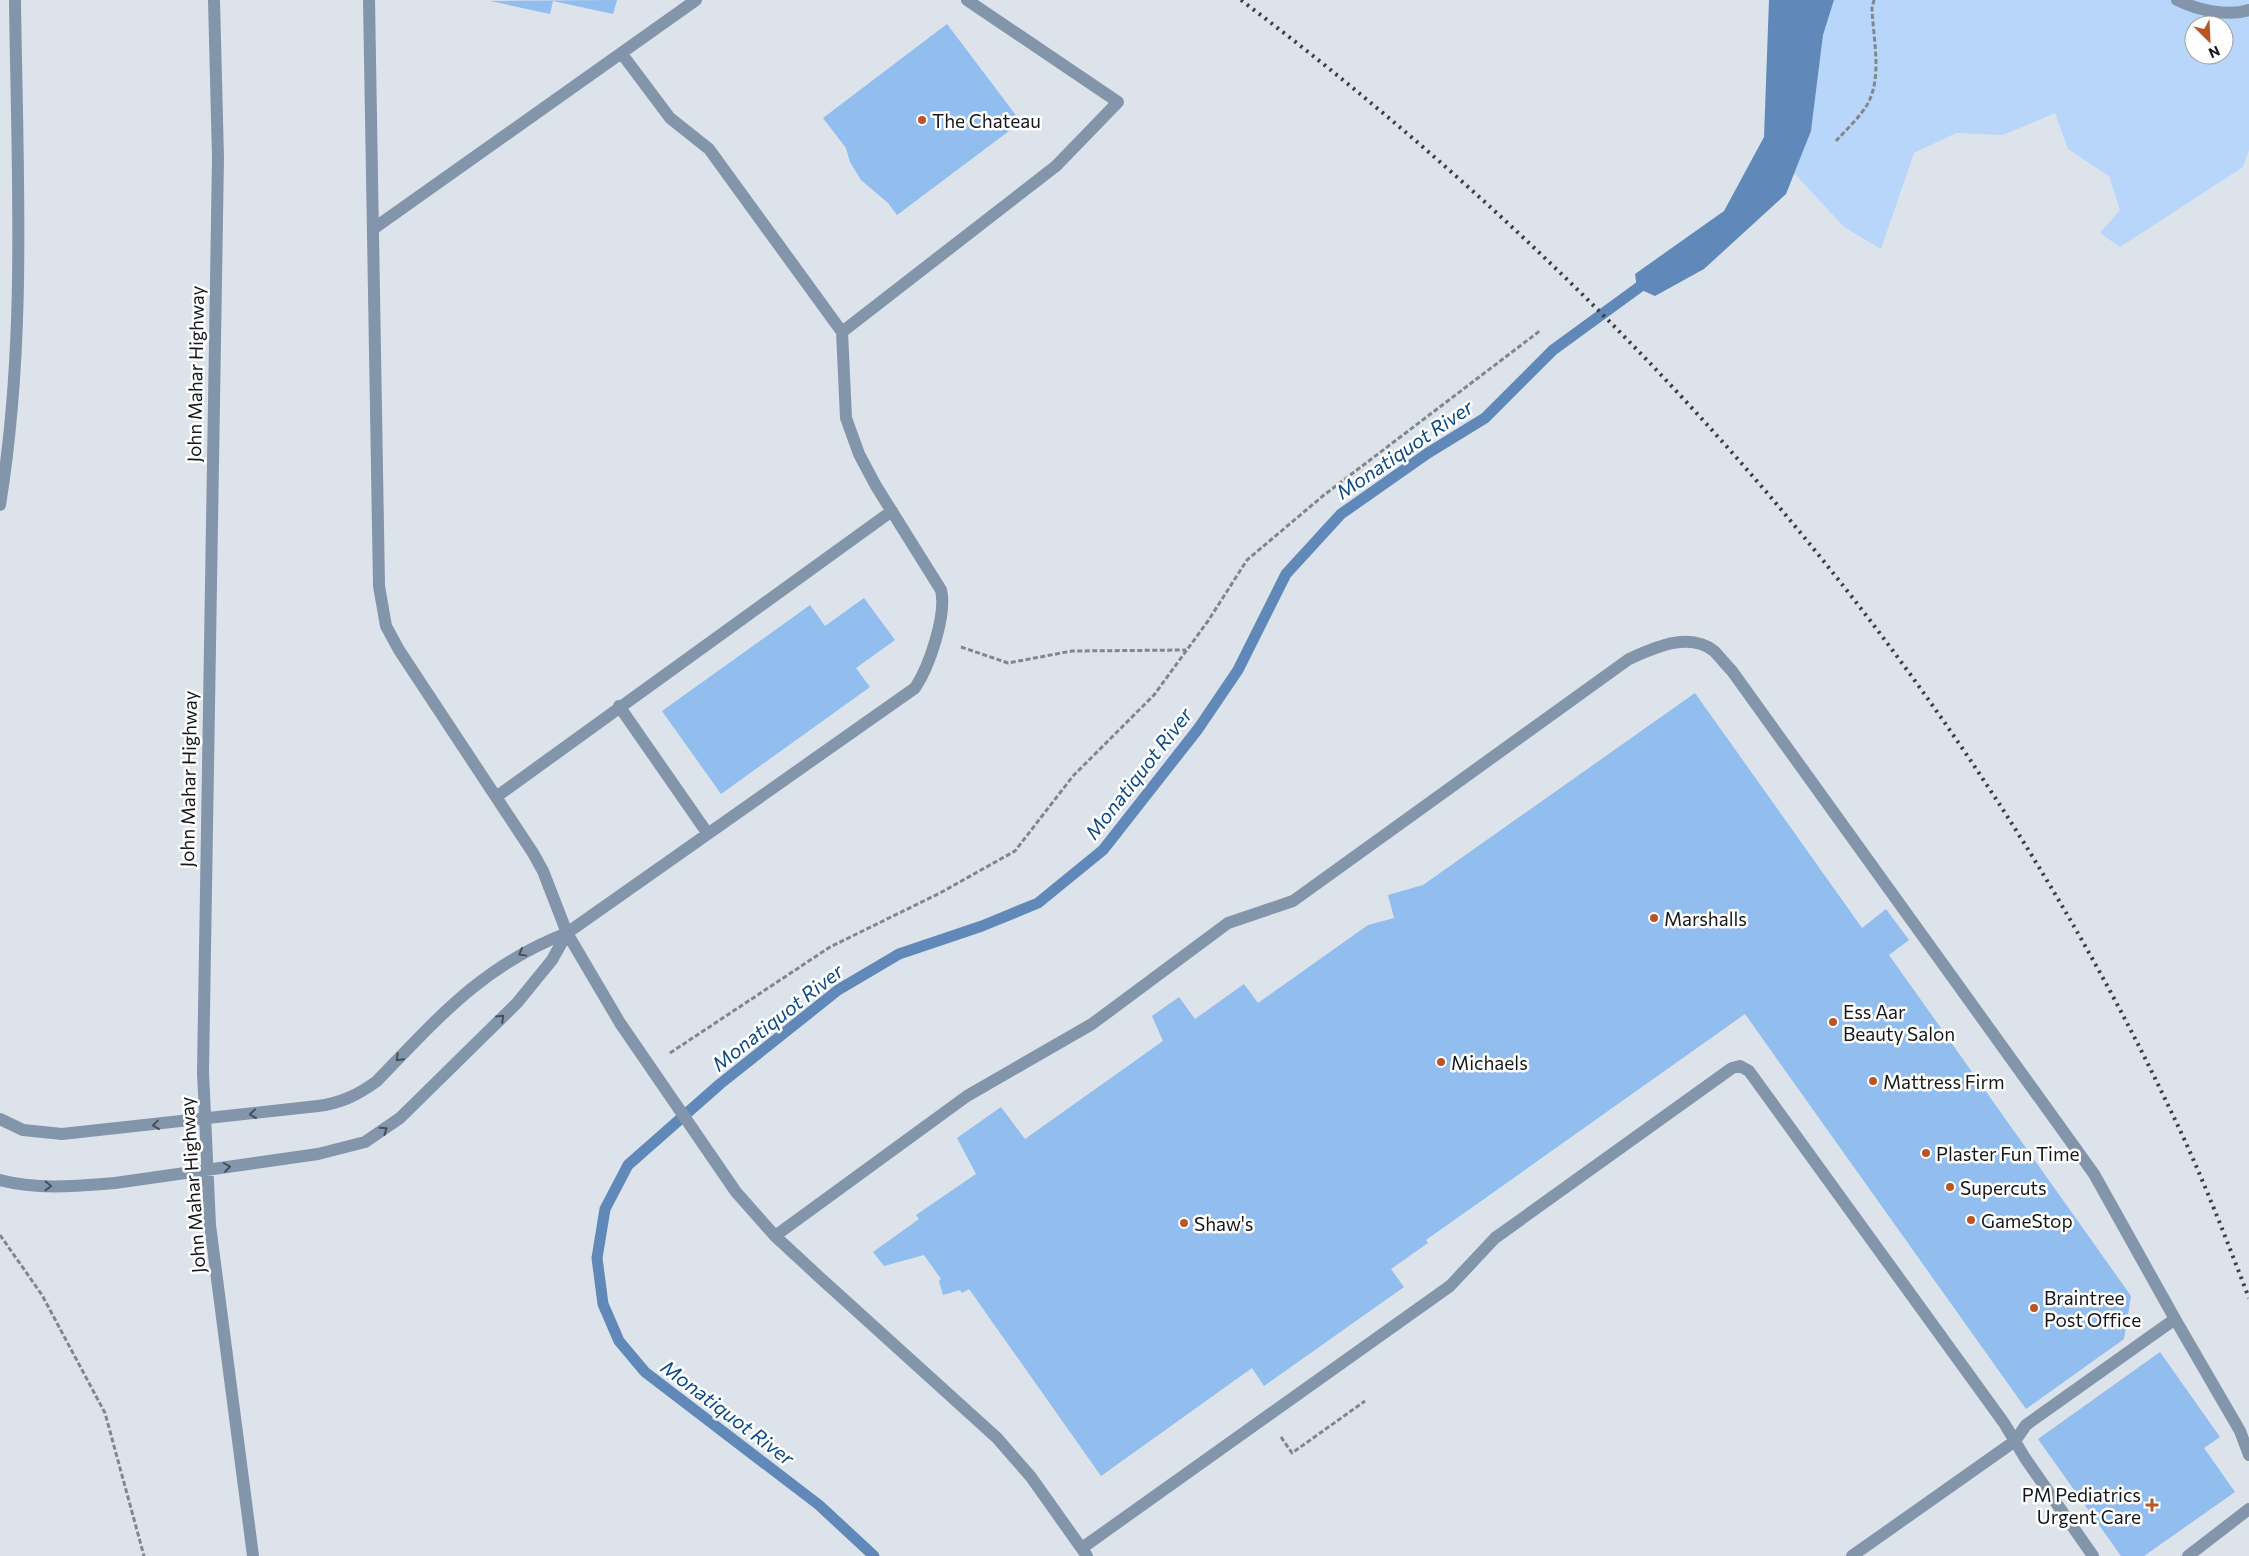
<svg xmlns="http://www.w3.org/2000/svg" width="2249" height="1556" font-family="Commissioner,sans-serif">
<rect width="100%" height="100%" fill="#dce3eb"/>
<path fill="#b8d6f9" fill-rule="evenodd" d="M1834 0H2249V150L2243 167 2120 247 2100 233 2120 210 2109 176 2068 149 2055 113 2003 135 1956 133 1914 153 1881 249 1844 227 1794 173 1811 131 1823 35ZM2194 25H2224V55H2194Z"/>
<path fill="#6089b9" d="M1769 0H1834L1823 35 1811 131 1786 194 1704 269 1655 296 1637 288 1635 274 1724 211 1764 137Z"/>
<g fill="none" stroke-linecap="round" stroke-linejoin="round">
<path stroke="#6089b9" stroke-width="11" d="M874 1556 819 1505 645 1372 619 1341 603 1304 597 1258 605 1209 628 1165 720 1084 838 990 899 954 982 926 1038 903 1103 850 1198 729 1238 670 1286 574 1341 514 1428 453 1485 418 1553 350 1649 280"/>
</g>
<path fill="#91bdef" d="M617 0 613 14 553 1 550 14 490 1Z
M947 24 1021 122 897 215 888 203 861 180 850 162 846 148 823 118Z
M864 598 895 640 856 668 870 687 721 794 662 711 810 605 825 626Z
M1695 693 1862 928 1886 909 1909 940 1889 955 2131 1296 2124 1339 2026 1409 1745 1014 1426 1240 1428 1243 1391 1269 1404 1287 1264 1386 1252 1368 1101 1476 969 1289 962 1293 960 1290 943 1295 939 1281 941 1279 924 1255 884 1266 873 1252 919 1219 916 1215 976 1174 957 1138 1001 1107 1025 1139 1163 1041 1152 1016 1179 997 1195 1019 1244 984 1258 1003 1368 925 1394 918 1388 895 1423 885Z
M2160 1352 2220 1437 2204 1448 2235 1492 2144 1556H2121L2038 1439Z"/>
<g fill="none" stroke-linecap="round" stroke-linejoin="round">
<path stroke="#82878d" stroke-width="3" stroke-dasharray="5 2.5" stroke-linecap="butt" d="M1836 141C1846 130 1859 118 1867 105 1883 77 1873 39 1872 8L1874 0
M961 647 1008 663 1072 651 1186 650
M670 1053 830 947 940 893 1015 851 1073 776 1154 695 1208 621 1247 560 1324 495 1541 330
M0 1235 42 1295 105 1413 144 1556
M1281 1437 1292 1453 1365 1401"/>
<path stroke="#8395ab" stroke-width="12" d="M214 0 218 158 203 1072 210 1225 253 1556
M369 0 379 586 386 626 399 650 533 853 543 871 567 933 620 1023 736 1192 775 1236 816 1274 997 1438 1031 1477 1087 1556
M2177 0C2197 10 2228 17 2249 10
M373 229 696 0
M842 332 1056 166 1118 102 967 0
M0 505C27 339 17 168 15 0
M619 706 708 834
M496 797 892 511
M0 1119 23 1130 62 1134 318 1106C341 1103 358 1095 377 1081 437 1019 483 965 567 933L915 688C929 667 947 615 941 590L876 486 859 454 846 418 842 332 709 149 670 118 622 54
M0 1180C37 1190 77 1186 115 1183L318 1154 365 1142 400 1118 517 1003 552 960 567 933
M775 1236 967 1096 1092 1024 1228 923 1293 901 1629 659C1654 648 1689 631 1714 651 1720 657 1726 665 1732 671L2094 1174 2175 1319 2026 1425 2015 1441 1852 1556
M2175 1319 2240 1431 2249 1455
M1082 1548 1450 1286 1495 1238 1732 1068 1740 1066 1749 1071 2004 1423 2025 1458 2093 1556
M2188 1556 2249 1509"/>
<path stroke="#3c3f43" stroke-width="4" stroke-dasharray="2.5 5" stroke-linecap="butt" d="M1241 0C1628 292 1958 666 2168 1105 2199 1168 2224 1233 2249 1298"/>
</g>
<defs><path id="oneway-chevron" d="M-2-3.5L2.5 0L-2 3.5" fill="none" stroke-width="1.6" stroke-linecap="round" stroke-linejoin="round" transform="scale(1.25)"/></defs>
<g stroke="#46505b">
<use href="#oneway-chevron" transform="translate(522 953) rotate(151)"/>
<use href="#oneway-chevron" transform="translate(501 1018) rotate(-44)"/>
<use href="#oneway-chevron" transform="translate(399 1058) rotate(134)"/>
<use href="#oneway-chevron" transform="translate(253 1114) rotate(174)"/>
<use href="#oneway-chevron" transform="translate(156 1125) rotate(173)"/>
<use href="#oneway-chevron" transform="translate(384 1130) rotate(-34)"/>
<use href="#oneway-chevron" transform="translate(227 1167) rotate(-8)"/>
<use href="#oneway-chevron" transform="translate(48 1186) rotate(1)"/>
</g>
<g fill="#ba5526" stroke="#fff" stroke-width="2">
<circle cx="922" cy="120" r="5"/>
<circle cx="1654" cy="918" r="5"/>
<circle cx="1833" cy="1022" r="5"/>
<circle cx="1441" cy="1062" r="5"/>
<circle cx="1873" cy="1081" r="5"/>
<circle cx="1926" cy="1153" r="5"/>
<circle cx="1950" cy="1187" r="5"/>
<circle cx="1971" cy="1220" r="5"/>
<circle cx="1184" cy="1223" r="5"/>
<circle cx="2034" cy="1308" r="5"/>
<path d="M2149.5 1497.5h5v5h5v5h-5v5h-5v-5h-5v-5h5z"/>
</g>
<g text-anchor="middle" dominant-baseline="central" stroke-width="5" stroke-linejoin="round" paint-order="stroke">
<g font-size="19" fill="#15171a" stroke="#fff" text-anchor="start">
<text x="932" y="120">The Chateau</text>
<text x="1664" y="918">Marshalls</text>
<text x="1843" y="1011">Ess Aar<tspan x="1843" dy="22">Beauty Salon</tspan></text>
<text x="1451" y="1062">Michaels</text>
<text x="1883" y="1081">Mattress Firm</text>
<text x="1936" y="1153">Plaster Fun Time</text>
<text x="1960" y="1187">Supercuts</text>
<text x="1981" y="1220">GameStop</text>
<text x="1194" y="1223">Shaw's</text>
<text x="2044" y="1297">Braintree<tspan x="2044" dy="22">Post Office</tspan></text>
<text x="2141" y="1494" text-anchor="end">PM Pediatrics<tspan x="2141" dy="22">Urgent Care</tspan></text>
</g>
<g font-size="19" fill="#15171a" stroke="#fff">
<text transform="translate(195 374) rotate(-89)">John Mahar Highway</text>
<text transform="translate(188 779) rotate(-89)">John Mahar Highway</text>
<text transform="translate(192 1185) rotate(-94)">John Mahar Highway</text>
</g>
<g font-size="20" font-style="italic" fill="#0a4985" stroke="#fff">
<text transform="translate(1404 449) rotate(-34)">Monatiquot River</text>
<text transform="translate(1138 773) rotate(-52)">Monatiquot River</text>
<text transform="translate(777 1017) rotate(-38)">Monatiquot River</text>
<text transform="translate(728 1412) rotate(37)">Monatiquot River</text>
</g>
</g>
<g transform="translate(2209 40) rotate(156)"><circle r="24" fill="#ffffff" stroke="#a1a2a3"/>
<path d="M0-4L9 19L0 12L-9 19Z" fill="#ba5526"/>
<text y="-8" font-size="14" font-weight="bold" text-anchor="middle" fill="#15171a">N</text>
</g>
</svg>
